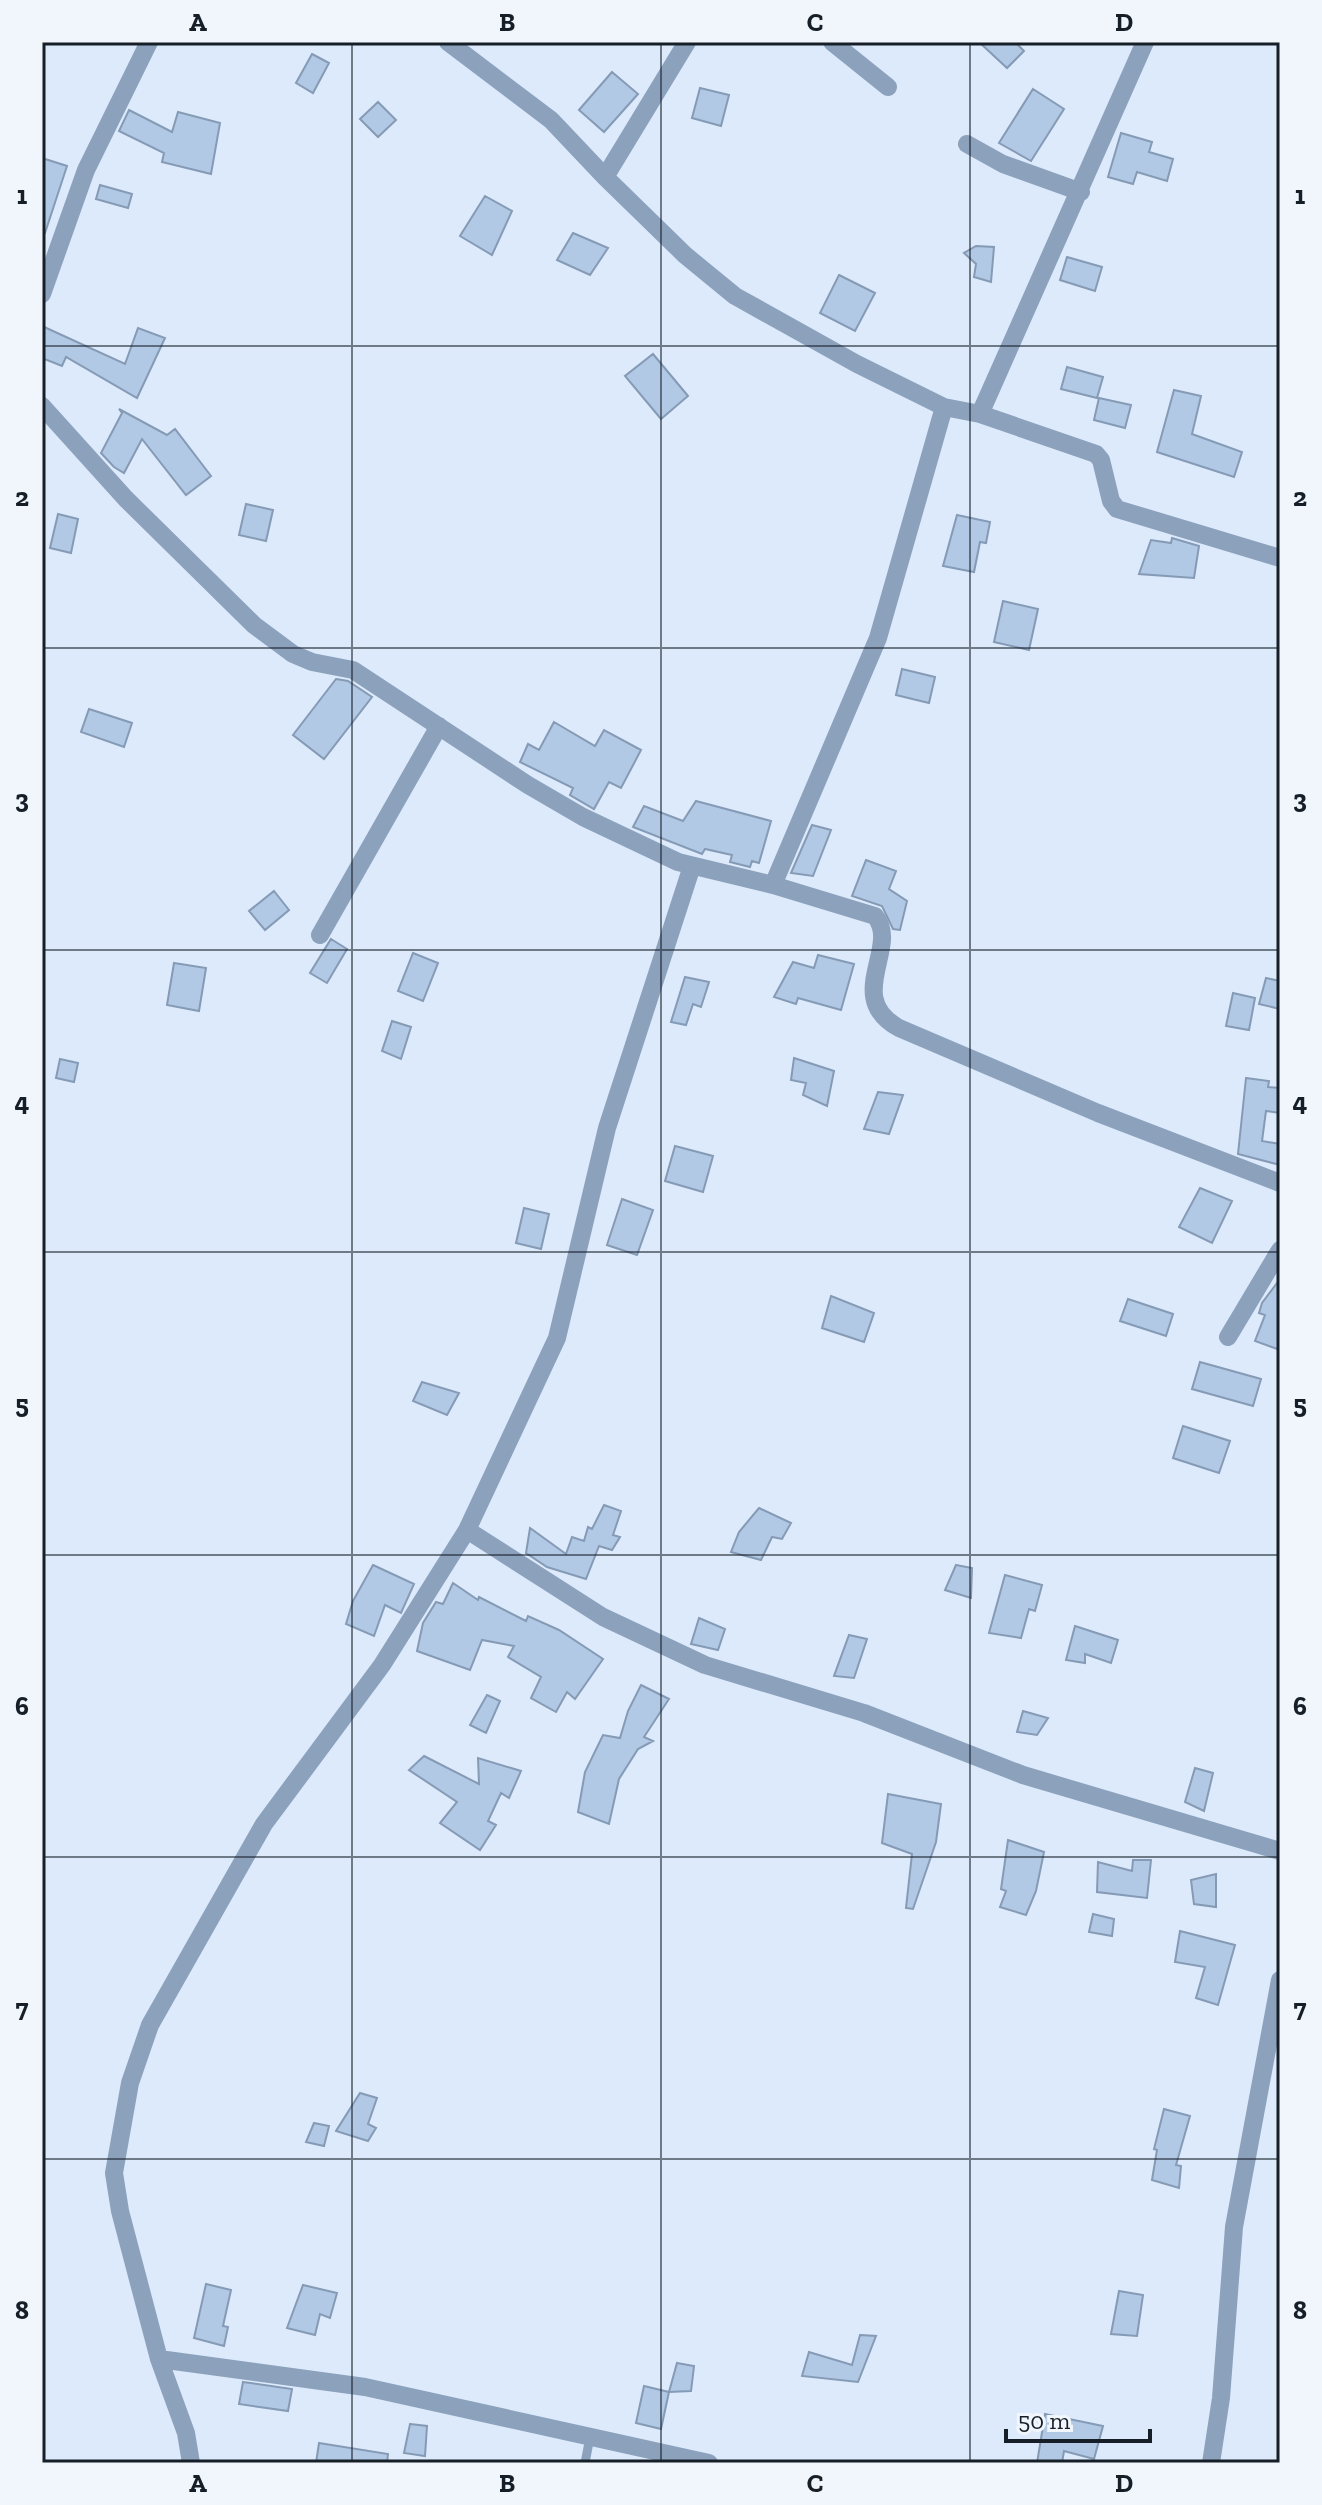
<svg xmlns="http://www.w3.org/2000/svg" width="1322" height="2505" font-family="'Zilla Slab',serif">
<rect width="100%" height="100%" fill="#dceafb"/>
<path fill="#b2c9e5" stroke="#859ab5" stroke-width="2" d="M979 42H1015L1024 51 1007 68Z
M312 54 329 63 313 93 296 83Z
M612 72 638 94 604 132 579 110Z
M700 88 729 95 721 126 692 118Z
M1033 89 1064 109 1031 161 999 143Z
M378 102 396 120 378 137 360 119Z
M129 110 172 132 178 112 220 123 211 174 162 162 164 153 119 131Z
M1121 133 1152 142 1149 152 1173 159 1167 181 1137 172 1133 184 1108 177Z
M42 158 67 166 45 233 42 232Z
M100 185 132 194 128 208 96 199Z
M485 196 512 211 492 255 460 236Z
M573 233 608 248 590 275 557 260Z
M976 246 994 247 991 282 974 277 976 264 964 253Z
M1067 257 1102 267 1095 291 1060 280Z
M839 275 875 293 855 331 820 313Z
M42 326 125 364 138 328 165 338 137 398 66 357 62 366 42 358Z
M653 354 688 396 661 419 625 376Z
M1067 367 1103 377 1097 398 1061 389Z
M1174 390 1201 396 1192 434 1242 452 1234 477 1157 452Z
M1099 398 1131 405 1125 428 1094 420Z
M119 409 167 435 175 429 211 476 186 495 142 439 124 473 114 467 101 453 122 413Z
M246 504 273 510 266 541 239 535Z
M58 514 78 519 71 553 50 548Z
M957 515 990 522 986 543 980 542 974 572 943 566Z
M1172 538 1199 546 1194 578 1139 574 1151 540 1171 543Z
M1003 601 1038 609 1029 650 994 642Z
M902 669 935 677 929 703 896 695Z
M336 679 348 681 372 697 324 759 293 735Z
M89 709 132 723 124 747 81 732Z
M554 722 595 746 604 730 641 750 621 788 609 782 594 809 570 795 573 788 520 762 528 744 539 750Z
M696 801 771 821 759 863 752 861 750 867 730 862 732 855 705 849 702 854 633 827 644 806 683 821Z
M812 825 831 830 813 876 791 873Z
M866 860 896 871 889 889 907 901 900 930 893 929 882 906 852 896Z
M274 891 289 910 265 930 249 911Z
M331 939 347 949 327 983 310 973Z
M413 953 438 963 423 1001 398 991Z
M818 955 854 964 841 1010 798 998 796 1004 774 997 793 962 814 968Z
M174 963 206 968 199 1011 167 1005Z
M685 977 709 982 701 1007 693 1004 686 1025 671 1022Z
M1266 978 1280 981V1009L1259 1004Z
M1233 993 1255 998 1249 1030 1226 1026Z
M392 1021 411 1027 401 1059 382 1051Z
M794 1058 834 1071 827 1106 803 1095 806 1083 791 1080Z
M60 1059 78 1063 74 1082 56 1078Z
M1246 1078 1269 1081 1268 1087 1280 1088V1113L1266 1111 1262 1141 1280 1144V1165L1238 1154Z
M878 1092 903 1095 889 1134 864 1129Z
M675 1146 713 1156 703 1192 665 1181Z
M1200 1188 1232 1201 1212 1243 1179 1227Z
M622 1199 653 1210 637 1255 607 1245Z
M524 1208 549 1214 541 1249 516 1243Z
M1280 1279V1350L1255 1341 1265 1315 1259 1313 1262 1303Z
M831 1296 874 1313 864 1342 822 1328Z
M1128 1299 1173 1314 1166 1336 1120 1321Z
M1200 1362 1261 1379 1253 1406 1192 1389Z
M422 1382 459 1393 447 1415 413 1401Z
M1183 1426 1230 1441 1219 1473 1173 1458Z
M604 1505 621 1511 613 1535 620 1537 612 1550 599 1546 586 1579 547 1567 526 1553 530 1528 566 1554 572 1537 584 1541 588 1527 592 1529Z
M759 1508 791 1523 782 1539 772 1537 761 1560 731 1552 739 1532Z
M373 1565 414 1584 401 1613 385 1605 374 1636 346 1624 353 1601Z
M956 1565 972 1568 971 1598 945 1590Z
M1005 1575 1042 1585 1035 1611 1029 1609 1021 1638 989 1633Z
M453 1583 478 1600 479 1597 526 1621 528 1616 559 1630 603 1659 575 1699 567 1692 556 1712 531 1698 541 1677 508 1657 514 1646 482 1640 470 1670 417 1651 423 1623 436 1602 443 1604Z
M699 1618 725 1629 718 1650 691 1644Z
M1075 1626 1118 1640 1111 1663 1085 1654V1663L1066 1660Z
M849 1635 867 1639 854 1678 834 1676Z
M641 1685 669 1699 644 1737 653 1741 638 1749 619 1779 609 1824 578 1812 585 1772 603 1735 620 1738 628 1711Z
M487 1695 500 1701 486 1733 470 1725Z
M1023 1711 1048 1718 1037 1735 1017 1732Z
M424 1756 479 1784 478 1758 521 1771 509 1798 501 1793 488 1821 496 1825 480 1850 440 1823 457 1802 409 1770Z
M1195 1768 1213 1773 1204 1811 1185 1802Z
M888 1794 941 1804 936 1842 913 1909 906 1908 912 1854 882 1843Z
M1008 1840 1044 1852 1036 1891 1026 1915 1000 1907 1006 1891 1001 1889Z
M1133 1860H1151L1147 1898 1097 1892 1098 1862 1132 1871Z
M1216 1874V1907L1194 1904 1191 1880Z
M1093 1914 1114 1919 1112 1936 1089 1932Z
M1180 1931 1235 1945 1218 2005 1196 1998 1205 1967 1175 1962Z
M360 2093 377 2098 368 2124 376 2128 368 2141 336 2131Z
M1164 2109 1190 2116 1176 2165 1181 2166 1179 2188 1152 2180 1157 2150 1154 2149Z
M314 2123 329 2126 324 2146 306 2142Z
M206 2284 231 2290 223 2326 228 2327 224 2346 194 2338Z
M303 2285 337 2293 330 2318 320 2314 315 2335 287 2328Z
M1119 2291 1143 2295 1137 2336 1111 2334Z
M860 2335 876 2336 858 2382 802 2376 809 2352 852 2365Z
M677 2363 694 2366 691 2391 669 2392Z
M243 2382 292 2389 288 2411 239 2404Z
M644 2386 669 2392 661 2429 636 2423Z
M1045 2414 1103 2426 1094 2459 1064 2451 1062 2463H1037Z
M410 2424 427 2426 425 2456 404 2453Z
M319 2443 388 2454 387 2463H316Z"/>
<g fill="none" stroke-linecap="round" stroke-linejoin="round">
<path stroke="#8ca1bc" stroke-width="9" d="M585 2463 590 2437"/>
<path stroke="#8ca1bc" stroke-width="18" d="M448 42 551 120 605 177
M687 42 605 177 685 255 735 296 857 364 944 407
M832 42 888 87
M967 144 1003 164 1081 192
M42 294 86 170 149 42
M42 406 126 499 254 625 293 654 312 662 353 670 528 785 583 817 678 862 773 885 875 916C901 947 843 997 899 1028L1098 1113 1280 1183
M980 414 1145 42
M773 885 878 638 944 407 980 414 1096 454 1101 460 1111 501 1117 509 1280 558
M320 935 439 726
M1228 1337 1280 1250
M467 1530 603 1617 705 1665 864 1713 1023 1775 1280 1851
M159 2359 365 2387 709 2463
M191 2463 186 2433 159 2359 120 2211 114 2173 130 2083 150 2025 264 1824 382 1665 467 1530 557 1338 607 1128 692 866
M1211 2463 1221 2398 1234 2227 1280 1980"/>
</g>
<path fill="none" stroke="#161e28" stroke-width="2" stroke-opacity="0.55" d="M352 42V2463M661 42V2463M970 42V2463M42 346H1280M42 648H1280M42 950H1280M42 1252H1280M42 1555H1280M42 1857H1280M42 2159H1280"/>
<rect width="1322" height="2505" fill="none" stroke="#f1f6fc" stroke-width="88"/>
<path d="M1006 2429v12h144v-12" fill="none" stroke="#161e28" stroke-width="4"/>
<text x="1018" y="2429" font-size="24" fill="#161e28" stroke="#f1f6fc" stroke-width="6" paint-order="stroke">50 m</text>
<rect x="44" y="44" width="1234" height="2417" fill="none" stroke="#161e28" stroke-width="3"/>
<g font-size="26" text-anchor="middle" font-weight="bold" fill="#161e28">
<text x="198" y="31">A</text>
<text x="507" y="31">B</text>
<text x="815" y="31">C</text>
<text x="1124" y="31">D</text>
<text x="22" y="204">1</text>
<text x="1300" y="204">1</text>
<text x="22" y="506">2</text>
<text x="1300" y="506">2</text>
<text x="22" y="808">3</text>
<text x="1300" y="808">3</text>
<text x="22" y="1111">4</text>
<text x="1300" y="1111">4</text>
<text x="22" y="1413">5</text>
<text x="1300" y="1413">5</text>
<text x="22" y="1715">6</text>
<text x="1300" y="1715">6</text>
<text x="22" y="2017">7</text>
<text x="1300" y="2017">7</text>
<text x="22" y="2319">8</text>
<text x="1300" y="2319">8</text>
<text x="198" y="2492">A</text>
<text x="507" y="2492">B</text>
<text x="815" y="2492">C</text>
<text x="1124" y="2492">D</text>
</g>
</svg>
